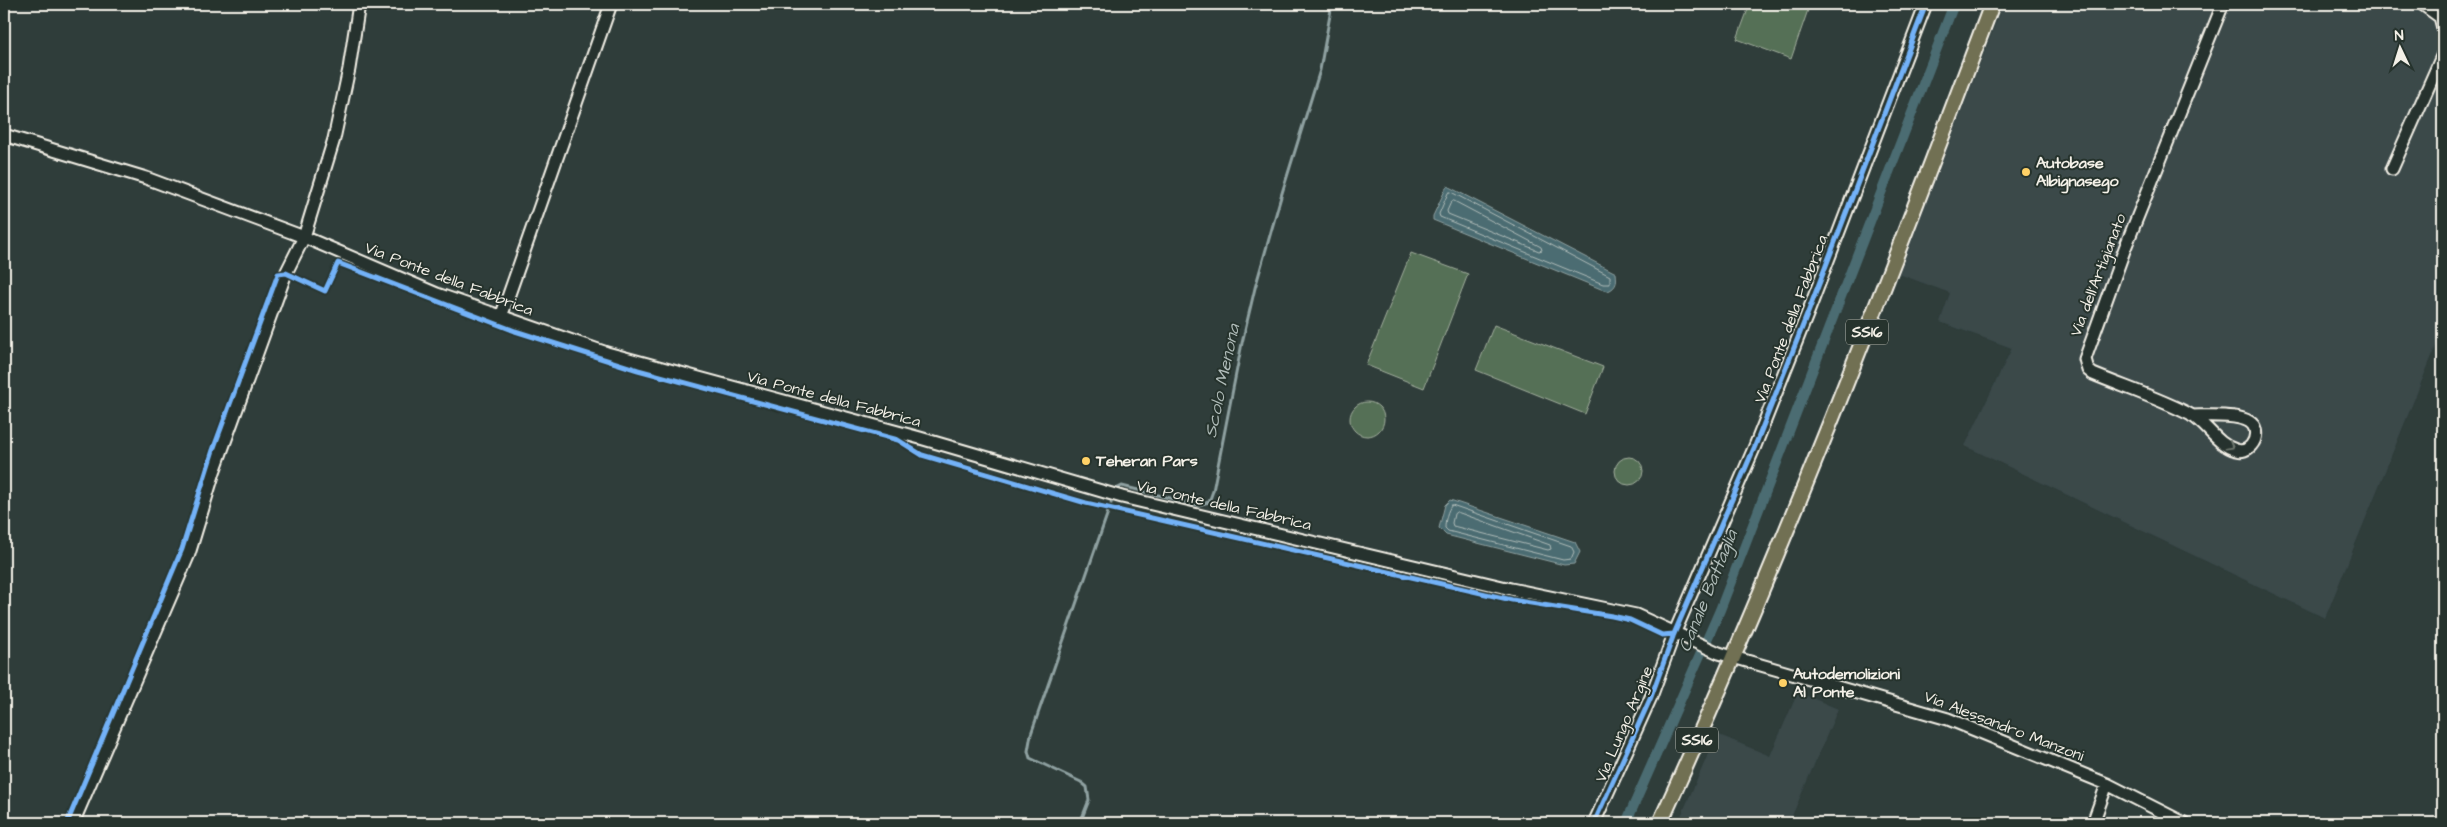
<svg xmlns="http://www.w3.org/2000/svg" width="2447" height="827" font-family="'Architects Daughter',sans-serif">
<rect width="100%" height="100%" fill="#2f3d3a"/>
<filter id="ink" filterUnits="userSpaceOnUse"><feTurbulence type="fractalNoise" baseFrequency=".02" numOctaves="2"/><feDisplacementMap in="SourceGraphic" scale="10" xChannelSelector="R" yChannelSelector="G"/><feConvolveMatrix kernelMatrix="1 2 1 2 8 2 1 2 1" color-interpolation-filters="sRGB"/></filter>
<g filter="url(#ink)">
<path fill="#3a484a" d="M2003 4H2443V329L2325 618 1965 446 2012 348 1940 322 1950 293 1899 274Z
M1798 692 1838 709 1789 823H1678L1717 734 1770 756Z"/>
<path fill="#546f56" stroke="#a4b09f" d="M1750 4H1810L1791 59 1737 39Z
M1411 253 1468 274 1424 388 1366 365Z
M1494 325 1603 367 1585 414 1476 370Z
M1350 419a17 17 0 1 1 34 0a17 17 0 1 1-34 0Z
M1615 471a14 14 0 1 1 28 0a14 14 0 1 1-28 0Z"/>
<path fill="#4b6c72" stroke="#8fa1a1" d="M1447 186 1616 273C1617 282 1617 287 1608 291L1601 289 1433 220V216Z
M1450 500 1575 542 1580 552 1574 564 1564 565 1446 535 1439 528 1445 505Z"/>
<g fill="none" stroke-linecap="round" stroke-linejoin="round">
<path stroke="#b0bcb9" stroke-width="1" d="M1451 192 1610 276V284H1603L1440 217 1439 214 1448 193Z
M1454 201 1541 247 1542 250 1539 251 1448 214 1447 211 1451 202Z
M1452 505 1571 546 1574 552 1571 559 1563 560 1448 531 1445 528C1445 521 1447 510 1452 505Z
M1457 512 1550 545 1551 549 1548 550 1453 526 1452 523 1454 514Z"/>
<path stroke="#8fa1a1" stroke-width="3" d="M1080 823 1089 800 1087 787 1081 782 1030 758 1028 751 1031 734 1116 489 1122 486 1198 505 1209 502 1213 491 1242 343 1255 288 1282 193 1320 70 1332 4"/>
<path stroke="#4b6c72" stroke-width="10" d="M1626 823 1720 610 1954 4"/>
<g stroke="#f4f1e8" stroke-width="15">
<path id="minor" d="M2422 4 2440 17 2443 28
M2433 4 2443 8
M4 135 146 178 304 237 437 294 607 353 920 438 1122 497 1511 589 1636 615 1719 653 1948 719 2107 784 2184 823
M2392 169 2443 54
M501 317 611 4
M2192 416C2207 416 2251 412 2255 429 2258 441 2248 454 2236 450 2217 445 2207 424 2191 415 2161 399 2124 387 2093 374L2088 370 2085 359 2125 248 2223 4
M73 823 189 554 214 472 286 273 304 237 334 139 349 69 359 4
M1594 823 1651 697 1674 634 1755 446 1809 310 1926 4
M2093 823 2107 784"/>
</g>
<g stroke="#f4f1e8" stroke-width="18">
<path id="major" d="M1660 823C1782 555 1888 280 1992 4"/>
</g>
<use href="#minor" stroke="#26332d" stroke-width="11"/>
<use href="#major" stroke="#716f52" stroke-width="14"/>
<g stroke="#26332d" stroke-width="8">
<path id="cycleway" d="M67 823 182 549 213 450 278 274 286 273 325 291 338 263 515 331 638 370 898 440 922 455 1086 503 1512 600 1612 616 1630 620 1662 635 1674 634
M1594 823 1651 697 1674 634 1755 446 1809 310 1926 4"/>
</g>
<use href="#cycleway" stroke="#73b2f8" stroke-width="5"/>
</g>
<defs><path id="oneway-chevron" d="M-2-3.5L2.5 0L-2 3.5" fill="none" stroke-width="1.6" stroke-linecap="round" stroke-linejoin="round" transform="scale(1.25)"/></defs>
<use stroke="#6e766e" href="#oneway-chevron" transform="translate(2230 446) rotate(29)"/>
</g>
<g fill="#ffd166" stroke="#26332d" stroke-width="2">
<circle cx="2026" cy="172" r="5"/>
<circle cx="1086" cy="461" r="5"/>
<circle cx="1783" cy="683" r="5"/>
</g>
<g text-anchor="middle" dominant-baseline="central" stroke-width="4" stroke-linejoin="round" paint-order="stroke">
<g fill="#26332d" stroke="#b6b8b0" stroke-width="1">
<rect x="1846" y="319.5" width="42" height="25" rx="4"/>
<rect x="1676" y="727.5" width="42" height="25" rx="4"/>
</g>
<g font-size="15" font-weight="bold" fill="#f4f1e8">
<text x="1867" y="332">SS16</text>
<text x="1697" y="740">SS16</text>
</g>
<g font-size="16" font-weight="bold" fill="#f4f1e8" stroke="#26332d" text-anchor="start">
<text x="2036" y="163">Autobase<tspan x="2036" dy="18">Albignasego</tspan></text>
<text x="1096" y="461">Teheran Pars</text>
<text x="1793" y="674">Autodemolizioni<tspan x="1793" dy="18">Al Ponte</tspan></text>
</g>
<g font-size="16" fill="#f4f1e8" stroke="#26332d">
<text transform="translate(2098 275) rotate(-69)">Via dell'Artigianato</text>
<text transform="translate(449 279) rotate(21)">Via Ponte della Fabbrica</text>
<text transform="translate(1791 319) rotate(-69)">Via Ponte della Fabbrica</text>
<text transform="translate(834 399) rotate(15)">Via Ponte della Fabbrica</text>
<text transform="translate(1224 505) rotate(13)">Via Ponte della Fabbrica</text>
<text transform="translate(1624 724) rotate(-67)">Via Lungo Argine</text>
<text transform="translate(2004 726) rotate(21)">Via Alessandro Manzoni</text>
</g>
<g font-size="18" font-style="italic" fill="#b0bcb9" stroke="#26332d">
<text transform="translate(1222 381) rotate(-78)">Scolo Menona</text>
<text transform="translate(1708 591) rotate(-68)">Canale Battaglia</text>
</g>
</g>
<rect width="2447" height="827" fill="none" stroke="#26332d" stroke-width="20"/>
<rect x="10" y="10" width="2427" height="807" fill="none" stroke="#f4f1e8" stroke-width="2" filter="url(#ink)"/>
<g transform="translate(2400 48) rotate(356)" stroke="#26332d" stroke-width="4" paint-order="stroke">
<path d="M0-4L9 19L0 12L-9 19Z" fill="#f4f1e8"/>
<text y="-8" font-size="14" font-weight="bold" text-anchor="middle" fill="#f4f1e8">N</text>
</g>
</svg>
